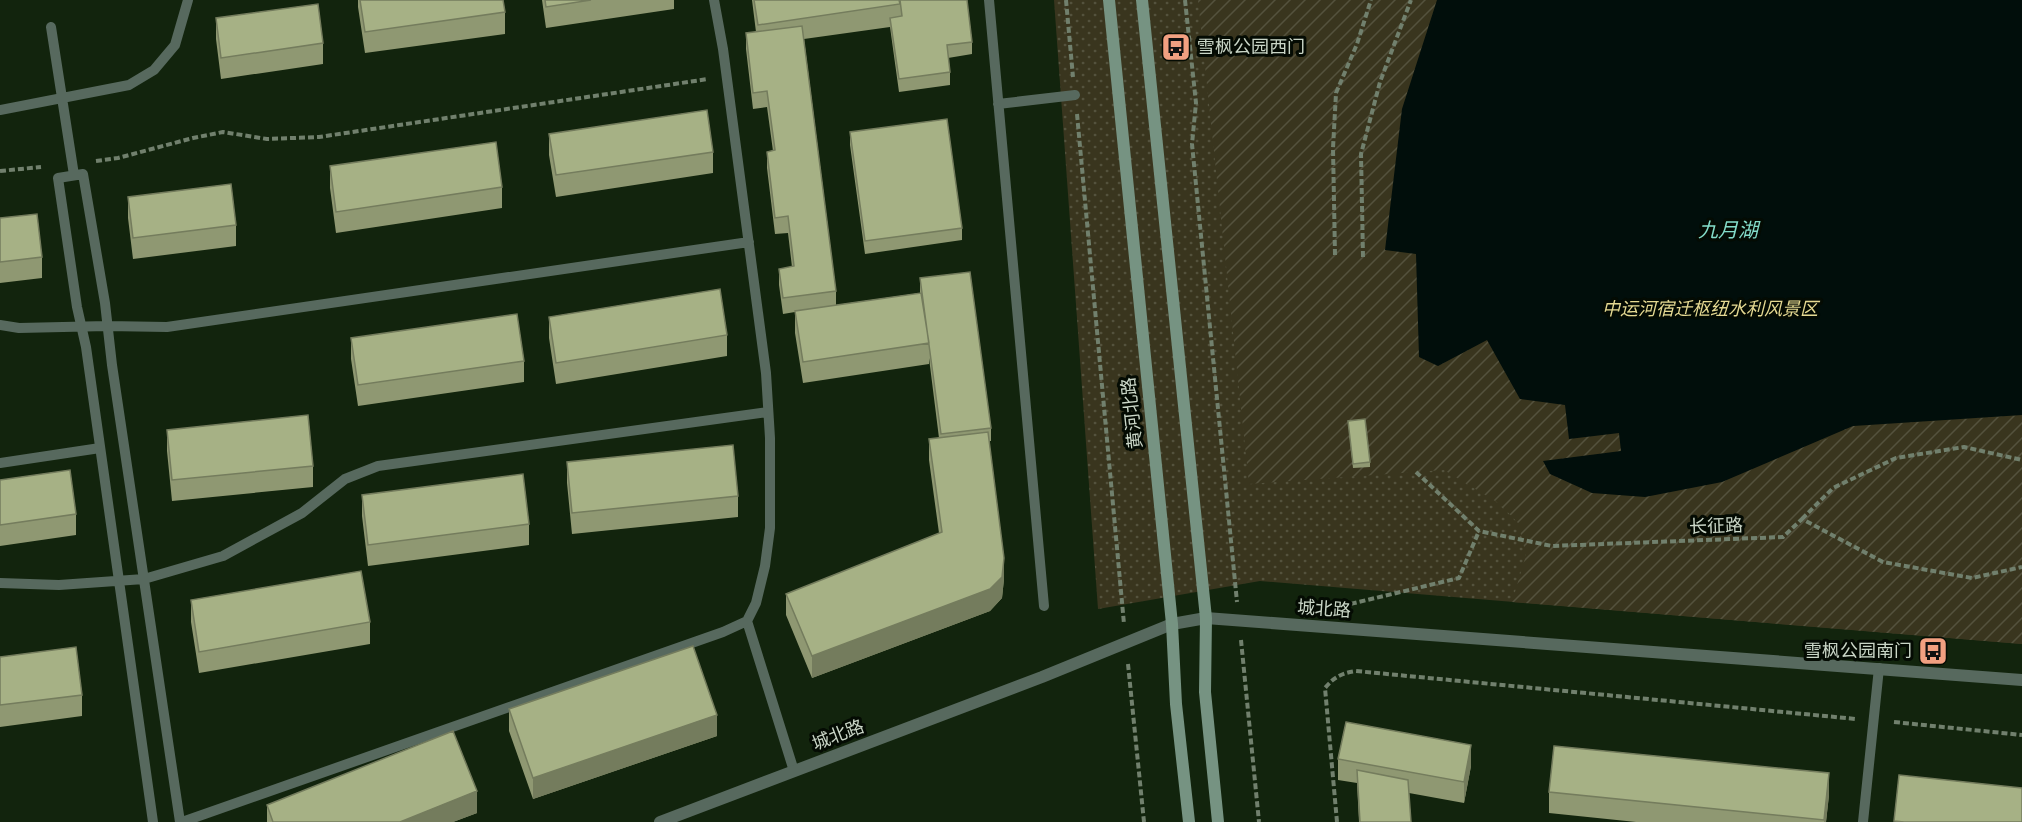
<svg xmlns="http://www.w3.org/2000/svg" width="2022" height="822" font-family="'Times New Roman','Noto Sans SC',serif">
<defs>
<pattern id="grass-dots" width="8" height="8" patternUnits="userSpaceOnUse" patternTransform="scale(1.5)"><rect width="8" height="8" fill="#39351e"/><path d="M2 2h.1M6 6h.1" fill="none" stroke="#54523d" stroke-width="1.8" stroke-linecap="round"/></pattern>
<pattern id="garden-furrows" width="10" height="10" patternUnits="userSpaceOnUse" patternTransform="scale(1.5)"><rect width="10" height="10" fill="#39351e"/><path d="M-1 1l2-2M0 10L10 0M9 11l2-2" fill="none" stroke="#54523d"/></pattern>
</defs>
<rect width="100%" height="100%" fill="#12240d"/>
<path fill="url(#grass-dots)" d="M1054 0H2022V644L1260 581 1098 609Z"/>
<path fill="url(#garden-furrows)" d="M1198 0H1437L1402 109 1417 252 1438 366 1487 340 1565 405 1619 433 1622 451 1543 461 1550 474 1592 493 1826 439 1853 426 2022 415V644L1512 602 1526 555 1518 523 1500 504 1444 470 1249 484Z"/>
<path fill="#010e0b" d="M1437 0H2022V415L1853 426 1722 482 1645 497 1592 493 1550 474 1543 461 1621 451 1619 433 1569 439 1565 405 1520 399 1487 340 1438 366 1419 357 1416 254 1385 250 1402 109Z"/>
<g fill="none" stroke-linecap="round" stroke-linejoin="round">
<path stroke="#71806d" stroke-width="4" stroke-dasharray="6 3" stroke-linecap="butt" d="M1066 0 1073 77
M1185 0 1196 103 1192 144 1237 602
M1077 114 1124 624
M96 161 118 158 193 138 223 132 267 139 319 137 708 79
M0 171 41 167
M1335 255 1333 148 1336 93 1357 44 1371 0
M1363 257 1361 154 1380 82 1411 0
M1416 472 1479 531 1552 546 1783 537 1802 519 1883 562 1972 578 2022 567
M1802 519 1833 488 1896 458 1964 447 2022 460
M1342 606 1459 578 1479 531
M1241 640 1259 822
M1128 664 1144 822
M1894 722 2022 735
M1337 822 1325 688C1334 677 1342 673 1356 671L1856 719"/>
<path stroke="#57695e" stroke-width="10" d="M989 0 1044 606
M51 27 74 175
M998 104 1075 95
M0 110 129 85 154 70 175 45 188 0
M0 325 19 328 107 326 167 327 749 242
M0 463 100 448
M0 583 59 585 144 579 223 556 302 513 345 479 378 466 768 412
M747 621 794 771
M153 822 86 347 77 307 58 178 83 174 105 303 112 365 180 822
M182 822 723 632 747 621 756 603 765 566 770 528V438L766 373 723 49 714 0
M1863 822 1879 668"/>
<path stroke="#57695e" stroke-width="12" d="M660 822 1042 677 1172 624 1206 618 2022 680"/>
<path stroke="#769382" stroke-width="12" d="M1109 0 1172 624 1176 704 1189 822
M1142 0 1206 618 1205 692 1218 822"/>
</g>
<path fill="#8f9872" d="M358 0H503L505 12V34L365 53 358 7Z
M542 0H674V9L546 28Z
M752 0H967L972 42V54L948 58 950 72V85L899 92 890 27 804 39 836 291V305L920 293V278L991 428V441H989L1004 579 1002 598 990 611 812 678 786 615V594L939 533 929 460V439L939 438 929 358V364L803 383 795 333V312L783 314 779 285V269L792 267 788 233 775 234 767 168V152L773 151 767 107 753 109 746 49V33L756 32Z
M216 18 323 43V64L221 79 216 39Z
M850 132 962 228V240L865 254 850 145Z
M549 134 713 152V173L556 197 549 155Z
M330 166 502 187V208L336 233 330 188Z
M128 197 236 225V246L133 259 128 218Z
M0 218 42 257V278L0 283Z
M549 317 727 335V356L556 384 549 338Z
M351 338 524 361V382L358 406 351 359Z
M1348 421 1370 462V467L1353 468Z
M167 430 313 466V487L172 501 167 451Z
M567 462 738 496V517L572 534 567 483Z
M0 480 76 514V535L0 546Z
M362 495 529 524V545L368 566 362 516Z
M191 600 370 622V644L199 673 191 622Z
M0 657 82 695V716L0 727Z
M509 709 717 736 533 799 509 731Z
M1338 759 1471 766 1464 803 1409 793 1411 822H1359L1357 783 1338 780Z
M1549 792 1829 795 1826 822H1636L1549 813Z
M267 805 477 813 453 822H267Z"/>
<path fill="#747c5d" d="M1004 558V579L1002 598 990 611 812 678V656Z
M717 715V736L533 799V778Z
M1471 745V766L1464 803V782Z
M1829 773V795L1826 822H1824Z
M477 791V813L453 822H400Z"/>
<path fill="#a6b185" stroke="#747c5d" stroke-width="1.5" d="M360 0H503L505 12 365 32Z
M545 0H591L546 7Z
M754 0H899L900 4 758 25Z
M900 0H967L972 42 947 45 950 72 899 79 890 18 902 16Z
M318 4 323 43 221 58 216 18Z
M802 26 836 291 783 298 779 269 794 266 788 216 775 218 767 152 775 150 767 91 753 93 746 33Z
M707 110 713 152 556 175 549 134Z
M947 119 962 228 865 241 850 132Z
M496 142 502 187 336 212 330 166Z
M231 184 236 225 133 238 128 197Z
M37 214 42 257 0 262V218Z
M970 272 991 428 941 434 920 278Z
M720 289 727 335 556 363 549 317Z
M921 293 929 343 803 362 795 311Z
M517 314 524 361 358 385 351 338Z
M308 415 313 466 172 480 167 430Z
M1365 419 1370 462 1353 464 1348 421Z
M988 432 1004 558 1002 577 990 589 812 656 786 594 942 532 929 439Z
M733 445 738 496 572 513 567 462Z
M70 470 76 514 0 525V480Z
M523 474 529 524 368 545 362 495Z
M361 571 370 622 199 652 191 600Z
M693 646 717 715 533 778 509 709Z
M76 647 82 695 0 705V657Z
M1346 722 1471 745 1464 782 1338 759Z
M453 731 477 791 400 822H273L267 805Z
M1554 746 1829 773 1824 820 1549 792Z
M1357 770 1408 780 1411 822H1360Z
M1899 775 2022 788V822H1904L1894 821Z"/>
<defs>
<g id="bus-square" transform="scale(1.5)"><rect x="-9" y="-9" width="18" height="18" rx="4" fill="#f2a081" stroke="#040b03"/><path d="M-5-6H5V4H4V6H2V4H-2V6H-4V4H-5ZM-3.5-4V0h7V-4ZM-3.5 1.2v1.5H-2V1.2ZM2 1.2v1.5H3.5V1.2Z" fill="#111"/></g>
</defs>
<g fill-rule="evenodd">
<use href="#bus-square" x="1176" y="47"/>
<use href="#bus-square" x="1933" y="651"/>
</g>
<g text-anchor="middle" dominant-baseline="central" stroke-width="6" stroke-linejoin="round" paint-order="stroke">
<g font-size="18" fill="#cad6c7" stroke="#040b03" text-anchor="start">
<text x="1197" y="47">雪枫公园西门</text>
<text x="1912" y="651" text-anchor="end">雪枫公园南门</text>
</g>
<g font-size="18" font-style="italic" fill="#e5d992" stroke="#040b03">
<text x="1710" y="309">中运河宿迁枢纽水利风景区</text>
</g>
<g font-size="18" fill="#cad6c7" stroke="#040b03">
<text transform="translate(1132 413) rotate(-96)">黄河北路</text>
<text transform="translate(1716 526) rotate(-2)">长征路</text>
<text transform="translate(1324 609) rotate(4)">城北路</text>
<text transform="translate(838 735) rotate(-21)">城北路</text>
</g>
<g font-size="20" font-style="italic" fill="#83dcc9" stroke="#040b03">
<text x="1728" y="230">九月湖</text>
</g>
</g>
</svg>
